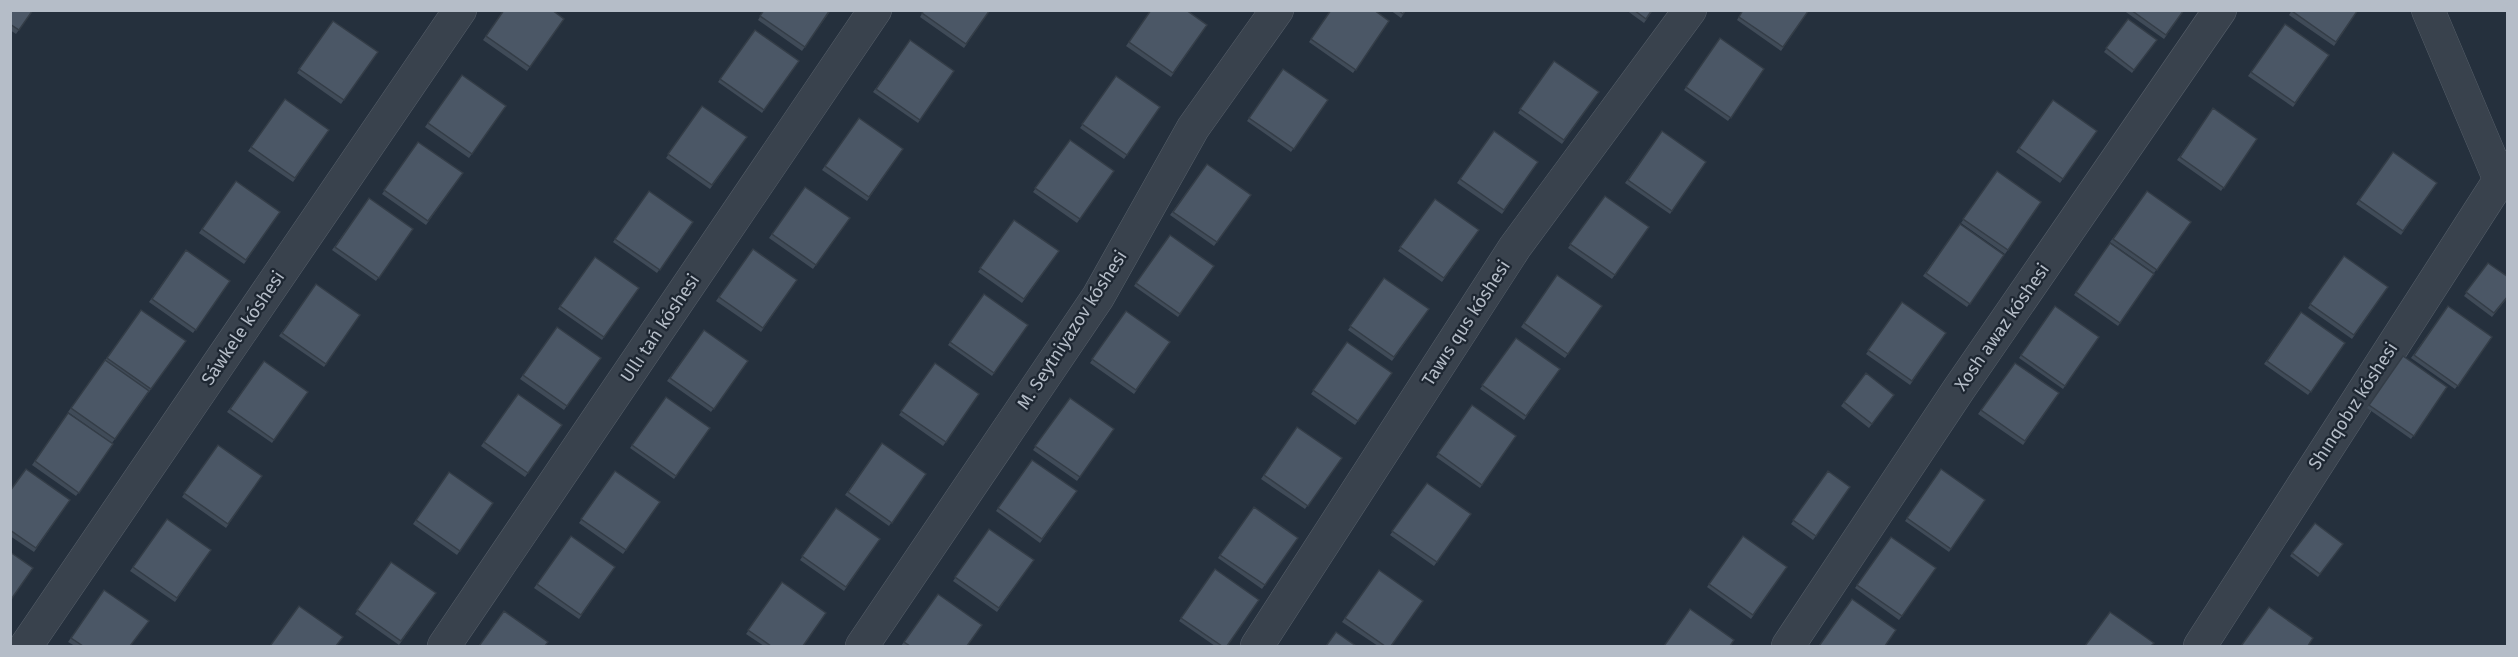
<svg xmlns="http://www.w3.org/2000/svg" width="2518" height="657" font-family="'Fira Sans',sans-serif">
<rect width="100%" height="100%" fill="#25303d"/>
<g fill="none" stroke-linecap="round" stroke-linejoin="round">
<g stroke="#57606b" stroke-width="34">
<path id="minor" d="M2428 10 2499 178 2508 185
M26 646 460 10
M444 646 875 10
M862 646 1098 297 1193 128 1277 10
M1257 646 1515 247 1690 10
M1788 646 1959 389 2220 10
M2200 646 2508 167"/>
</g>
<use href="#minor" stroke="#39424d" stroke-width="33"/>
</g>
<path fill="#404b58" d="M10 10H33L16 34 10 30Z
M504 10 564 19 527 71 483 40Z
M764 10H831L802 51 758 20Z
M924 10H990L964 48 920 17Z
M1151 10 1207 25 1171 77 1126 46Z
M1331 10 1389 21 1353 73 1309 42Z
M1390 10H1406L1401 18Z
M1626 10H1653L1644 23Z
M1743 10H1809L1781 51 1737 20Z
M2123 10H2184L2164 39Z
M2292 10H2358L2334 46 2289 15Z
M2128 19 2157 40 2132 73 2104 52Z
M333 21 378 52 341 104 297 73Z
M2285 24 2329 55 2293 107 2248 76Z
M755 30 799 61 762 113 718 82Z
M1720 38 1764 69 1728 121 1684 90Z
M910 40 954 71 918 123 873 92Z
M1554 61 1599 92 1562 144 1518 113Z
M1283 69 1328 100 1291 152 1247 121Z
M462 75 506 106 469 158 425 127Z
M1116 76 1160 107 1124 159 1080 128Z
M285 99 329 130 293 182 248 151Z
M2053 100 2097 131 2060 183 2016 152Z
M702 106 747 137 710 189 666 158Z
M2213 108 2257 139 2221 191 2177 160Z
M859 118 903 149 867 201 822 170Z
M1494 131 1538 162 1502 214 1457 183Z
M1662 131 1706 162 1670 214 1625 183Z
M1070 140 1114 171 1077 223 1033 192Z
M418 142 463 173 426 225 382 194Z
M2393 152 2437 183 2401 235 2356 204Z
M1207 164 1251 195 1214 246 1170 215Z
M1997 171 2041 202 2005 254 1961 223Z
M236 181 280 212 244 264 199 233Z
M805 187 850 218 813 269 769 238Z
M649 191 693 222 657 273 613 242Z
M2147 191 2191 222 2154 273 2110 242Z
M1605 196 1649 227 1612 279 1568 248Z
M369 198 413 229 376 281 332 250Z
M1435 199 1479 230 1442 282 1398 251Z
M1014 220 1059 251 1022 303 978 272Z
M1960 224 2004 255 1967 307 1923 276Z
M1170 235 1214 266 1178 317 1134 286Z
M2110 243 2154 274 2118 326 2074 295Z
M753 249 797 280 761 332 716 301Z
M186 250 230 281 193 333 149 302Z
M2344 256 2388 287 2352 339 2308 308Z
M595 257 639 288 602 340 558 309Z
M2488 263 2508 297 2492 317 2464 296Z
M1557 275 1602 306 1565 358 1521 327Z
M1384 278 1429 309 1392 361 1348 330Z
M316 284 360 315 324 367 279 336Z
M984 294 1028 325 992 376 948 345Z
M1902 302 1946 333 1910 385 1866 354Z
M2055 306 2099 337 2063 389 2019 358Z
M2448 306 2492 337 2455 389 2411 358Z
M141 310 186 341 112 443 68 412Z
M1126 311 1170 342 1134 394 1090 363Z
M2301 312 2345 343 2308 395 2264 364Z
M557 327 601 358 564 410 520 379Z
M704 330 748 361 711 412 667 381Z
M1516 338 1560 369 1524 420 1480 389Z
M1347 342 1392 373 1355 425 1311 394Z
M2403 356 2447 387 2411 439 2367 408Z
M264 361 308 392 272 443 227 412Z
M935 363 979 394 943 446 899 415Z
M2015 363 2059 393 2023 445 1978 414Z
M1866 373 1894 395 1869 428 1841 406Z
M518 394 562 425 525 477 481 446Z
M666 397 710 428 674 479 630 448Z
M1070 398 1114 429 1077 481 1033 450Z
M1472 405 1516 436 1480 488 1436 457Z
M68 413 113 444 76 496 32 465Z
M1297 427 1342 458 1305 509 1261 479Z
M882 443 926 474 889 526 845 495Z
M218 445 262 476 226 528 182 497Z
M1032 460 1077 491 1040 543 996 511Z
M1941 469 1985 500 1949 552 1905 521Z
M615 471 660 502 623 554 579 523Z
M1828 471 1850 487 1813 540 1791 524Z
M449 472 493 503 457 555 413 524Z
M1427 483 1471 514 1434 566 1390 535Z
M10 491 70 500 34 552 10 536Z
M1254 507 1298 538 1262 589 1218 558Z
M836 508 880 539 844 591 800 560Z
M167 519 211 550 175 602 130 571Z
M2315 523 2343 544 2318 577 2290 556Z
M989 529 1034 560 997 612 953 581Z
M571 536 615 567 579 619 534 588Z
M1743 536 1787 567 1751 619 1707 587Z
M1891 537 1936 568 1899 620 1855 588Z
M391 562 436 593 399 645 355 614Z
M1215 569 1227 646H1215L1179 621Z
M1379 570 1391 646H1378L1342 622Z
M782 582 803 646H764L746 634Z
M104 590 130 646H75L68 642Z
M938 594 967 646H901Z"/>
<path fill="#4b5766" stroke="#343d47" stroke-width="1.5" d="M10 10H33L19 30 10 24Z
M504 10H552L564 19 530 67 486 36Z
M764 10H830L805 47 760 16Z
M924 10H990L966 44 922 13Z
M1151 10H1186L1207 25 1173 73 1129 42Z
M1331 10H1374L1389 21 1356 70 1311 39Z
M1398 10H1406L1403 14Z
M1634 10H1652L1646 19Z
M1743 10H1809L1783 47 1739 17Z
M2131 10H2184L2166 35Z
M2292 10H2358L2336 42 2292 11Z
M2128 19 2157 40 2134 70 2106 48Z
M333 21 378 52 344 100 299 69Z
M2285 24 2329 55 2295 103 2251 72Z
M755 30 799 61 764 110 720 79Z
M1720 38 1764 69 1731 118 1686 87Z
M910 40 954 71 920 120 876 89Z
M1554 61 1599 92 1564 140 1520 109Z
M1283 69 1328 100 1294 149 1249 118Z
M462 75 506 106 472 154 428 123Z
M1116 76 1160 107 1127 155 1082 124Z
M285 99 329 130 295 178 251 147Z
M2053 100 2097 131 2063 179 2019 148Z
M702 106 747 137 712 185 668 154Z
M2213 108 2257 139 2224 188 2180 157Z
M859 118 903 149 869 197 825 166Z
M1494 131 1538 162 1504 210 1460 179Z
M1662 131 1706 162 1672 211 1628 180Z
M1070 140 1114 171 1080 219 1035 188Z
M418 142 463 173 428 221 384 190Z
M2393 152 2437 183 2403 231 2359 200Z
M1207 164 1251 195 1217 242 1173 212Z
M1997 171 2041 202 2008 250 1963 219Z
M236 181 280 212 246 260 202 229Z
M805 187 850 218 816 265 772 234Z
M649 191 693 222 660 270 615 239Z
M2147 191 2191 222 2157 270 2113 239Z
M1605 196 1649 227 1615 275 1570 244Z
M369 198 413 229 379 278 335 247Z
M1435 199 1479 230 1444 278 1400 247Z
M1014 220 1059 251 1024 299 980 268Z
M1960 224 2004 255 1970 304 1926 273Z
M1170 235 1214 266 1180 314 1136 283Z
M2110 243 2154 274 2120 323 2076 292Z
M753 249 797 280 763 328 719 297Z
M186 250 230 281 196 330 152 299Z
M2344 256 2388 287 2354 335 2310 304Z
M595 257 639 288 604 337 560 306Z
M2488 263 2508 277V296L2494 313 2466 292Z
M1557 275 1602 306 1568 354 1524 323Z
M1384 278 1429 309 1394 357 1350 326Z
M316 284 360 315 326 364 282 333Z
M984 294 1028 325 994 373 950 342Z
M1902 302 1946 333 1912 381 1868 350Z
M2055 306 2099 337 2065 386 2021 355Z
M2448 306 2492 337 2458 386 2414 355Z
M141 310 186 341 151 389 107 358Z
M1126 311 1170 342 1136 390 1092 359Z
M2301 312 2345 343 2311 392 2267 361Z
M557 327 601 358 567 406 523 375Z
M704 330 748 361 714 409 670 378Z
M1516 338 1560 369 1526 416 1482 385Z
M1347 342 1392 373 1358 421 1313 390Z
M2403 356 2447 387 2414 436 2369 405Z
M105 360 149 391 115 439 71 408Z
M264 361 308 392 274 440 230 409Z
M935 363 979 394 946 442 901 411Z
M2015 363 2059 393 2025 441 1981 410Z
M1866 373 1894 395 1872 424 1844 402Z
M518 394 562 425 528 473 484 442Z
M666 397 710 428 676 476 632 445Z
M1070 398 1114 429 1080 477 1035 446Z
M1472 405 1516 436 1482 485 1438 453Z
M68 413 113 444 79 493 35 461Z
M1297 427 1342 458 1308 506 1264 475Z
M882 443 926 474 892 523 848 492Z
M218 445 262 476 228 524 184 493Z
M1032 460 1077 491 1042 539 998 508Z
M26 469 70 500 36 548 10 530V491Z
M1941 469 1985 500 1951 549 1907 518Z
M615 471 660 502 626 550 581 519Z
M1828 471 1850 487 1816 536 1793 520Z
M449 472 493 503 460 551 416 520Z
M1427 483 1471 514 1437 562 1392 531Z
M1254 507 1298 538 1265 585 1220 555Z
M836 508 880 539 846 587 802 556Z
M167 519 211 550 177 598 133 567Z
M2315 523 2343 544 2320 574 2292 553Z
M989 529 1034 560 999 608 955 577Z
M571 536 615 567 581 615 537 584Z
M1743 536 1787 567 1753 615 1709 584Z
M1891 537 1936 568 1902 616 1857 585Z
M10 552 33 568 10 601Z
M391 562 436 593 401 641 357 610Z
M1215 569 1259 600 1227 646H1222L1181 618Z
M1379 570 1423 601 1391 646H1385L1345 618Z
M782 582 826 613 803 646H771L748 630Z
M104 590 149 621 130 646H83L71 638Z
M938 594 982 625 967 646H910L904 642Z
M1852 599 1896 630 1885 646H1819Z
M299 606 343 637 336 646H270Z
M2269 607 2313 638 2308 646H2241Z
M1690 609 1734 640 1730 646H1664Z
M504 611 548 642 545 646H479Z
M2110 612 2154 643 2151 646H2085Z
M1336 632 1356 646H1326Z"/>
<g text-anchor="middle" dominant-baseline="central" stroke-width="4.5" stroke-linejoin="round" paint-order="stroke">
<g font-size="18" fill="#b5bdc8" stroke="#1e2732">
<text transform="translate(1466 323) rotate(-57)">Tawıs qus kóshesi</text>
<text transform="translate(2002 327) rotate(-55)">Xosh awaz kóshesi</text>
<text transform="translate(243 328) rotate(-56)">Sáwkele kóshesi</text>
<text transform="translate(660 328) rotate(-56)">Ullı tań kóshesi</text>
<text transform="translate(1072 330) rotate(-57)">M. Seytniyazov kóshesi</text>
<text transform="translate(2353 406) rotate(-57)">Shınqobız kóshesi</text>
</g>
</g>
<rect width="2518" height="657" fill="none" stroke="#b5bdc8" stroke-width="24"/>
</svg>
